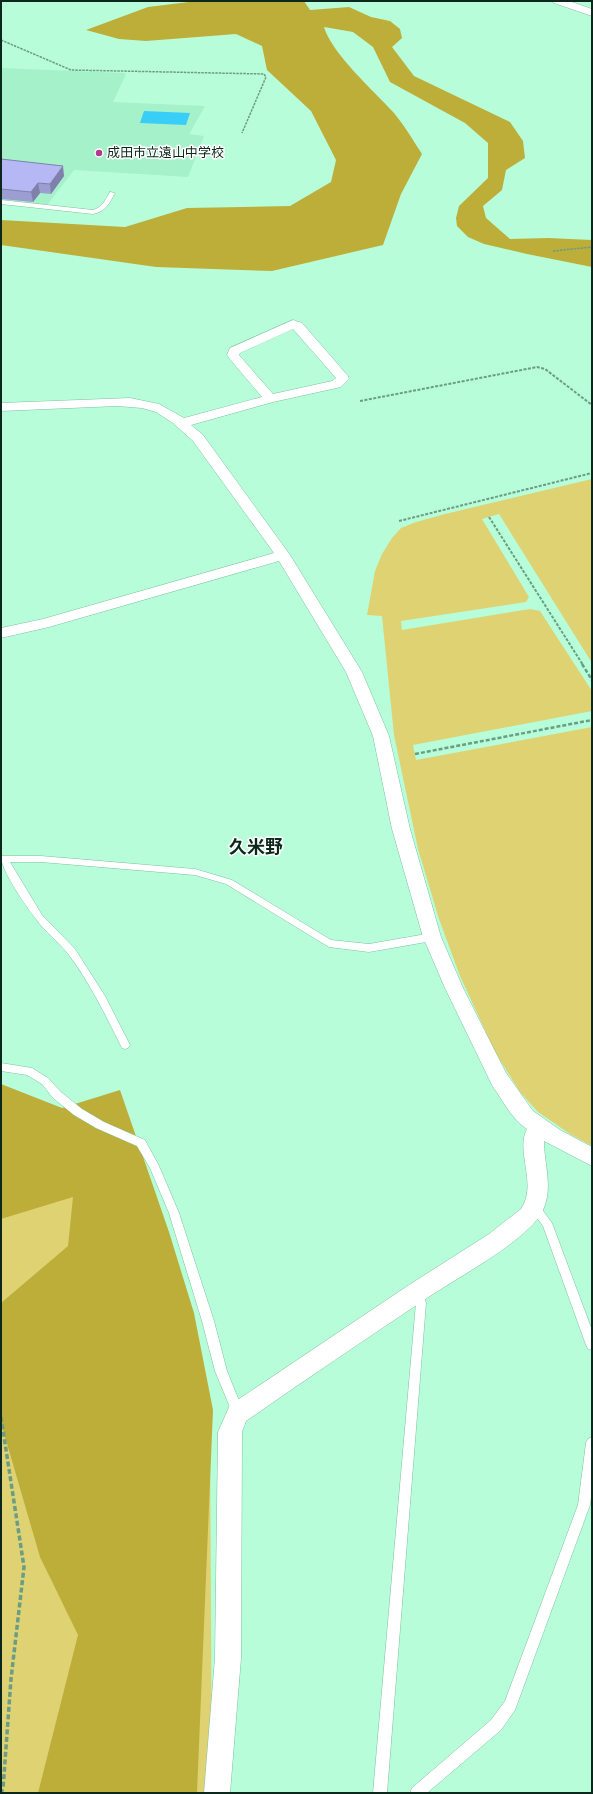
<svg xmlns="http://www.w3.org/2000/svg" width="593" height="1794" font-family="'Alegreya Sans','Noto Sans JP',sans-serif">
<rect width="100%" height="100%" fill="#b8fdd9"/>
<path fill="#a5f1ca" d="M1 68 124 73 126 74 113 102 205 106 189 134 204 136 188 177 74 170 47 205 1 200Z"/>
<path fill="#dfd273" d="M592 479V663L499 514 482 519 529 597 526 602 401 621 402 630 530 609 540 611 592 691V711L413 745 416 760 592 727V1146L570 1134 538 1112 520 1092 495 1052 460 976 439 919 418 849 394 735 382 616 367 615 375 571 382 554 392 538 401 528 416 522 445 514Z
M1 1128 53 1159 210 1422 212 1793H1Z"/>
<path fill="#bdae3a" d="M197 1H304L310 10 349 7 371 17 390 21 400 29 402 38 392 47 414 76 510 122 523 141 525 158 506 170 502 190 483 206 486 218 510 239 548 238 592 240V267L527 254 484 244 468 237 457 226 456 218 459 206 488 178V143L465 123 390 82 373 47 353 32 324 27C332 54 374 91 394 113 404 125 413 140 422 154L401 194 383 245 272 271 156 267 1 245V220L125 227 187 208 290 206 331 182 336 160 311 111 267 70 262 46 236 34 146 41 119 39 86 30 148 7Z
M1 1084 62 1108 120 1090 169 1232 194 1313 213 1410 197 1793H38L78 1635 40 1557 1 1423V1303L68 1246 73 1197 1 1219Z"/>
<path fill="#38cef8" d="M144 111 190 113 186 125 140 123Z"/>
<g fill="none" stroke-linecap="round" stroke-linejoin="round">
<g stroke="#7ec1a0" stroke-width="1">
<path id="lane" d="M110 192 115 193C109 204 106 211 93 214L1 204V200L93 210C103 207 105 200 110 192Z
M1 856H41L195 869 232 880 331 940 369 944 432 933 435 934 437 937 435 940 432 941 369 952 329 947 226 884 195 875 41 862H10L42 915 75 949 105 996 130 1045 128 1048 125 1049 122 1048C106 1016 90 983 69 955 59 942 45 932 36 919 26 906 1 871 1 856Z
M1 1063 32 1068 48 1078 61 1092 82 1109 104 1122 145 1140 159 1166 179 1213 214 1321 227 1371 244 1413 242 1417 238 1419 234 1417 215 1371 202 1321 169 1213 150 1168 137 1146 96 1128 74 1115 53 1098 42 1084 27 1075 1 1071Z
M534 1202 538 1204 552 1223 592 1330V1350L588 1349 586 1345 543 1226 529 1207 530 1204Z
M417 1287 421 1288 426 1303 387 1793H373L416 1303 412 1292 413 1288Z
M592 1437V1489L590 1505 515 1710 501 1730 427 1793H410L412 1788 491 1720 505 1701 578 1505 586 1443 588 1439Z"/>
</g>
<g stroke="#7ec1a0" stroke-width="1">
<path id="street" d="M293 320 302 323 348 376 349 379 341 387 273 402 191 425 203 435 290 555 362 672 389 736 410 829 441 937 463 988 506 1073 533 1111 560 1130 592 1147V1166L544 1141C544 1165 554 1189 542 1212 527 1241 453 1280 424 1300 364 1340 305 1380 246 1421L242 1432 241 1658 230 1793H204L215 1658 218 1432 230 1405 409 1285 489 1234 521 1209C538 1184 515 1151 527 1129L519 1123 509 1111 492 1085 445 988 423 937 392 829 373 736 346 672 279 561 49 627 1 638V628L43 619 274 553 193 441 173 423 156 412 142 408 117 406 1 411V403L130 398 159 404 184 418 262 397 229 358 227 355 230 348ZM293 329 336 378 332 381 273 394 239 355 240 353Z"/>
</g>
<g stroke="#7ec1a0" stroke-width="1">
<path id="secondary" d="M552 1H569L592 9V16L554 3Z"/>
</g>
<path stroke="#6a9d84" stroke-width="1.5" stroke-dasharray="2.5 1" stroke-linecap="butt" d="M1 40 71 70 264 74 266 77 242 133
M553 251 592 247"/>
<path stroke="#6a9d84" stroke-width="2" stroke-dasharray="3 1.5" stroke-linecap="butt" d="M360 401 537 367 545 369 592 405
M489 517 583 665
M399 521 592 473"/>
<path stroke="#6a9d84" stroke-width="2.5" stroke-dasharray="4 2" stroke-linecap="butt" d="M582 664 592 680
M415 754 592 720"/>
<path stroke="#6a9d84" stroke-width="3.5" stroke-dasharray="5 2.5" stroke-linecap="butt" d="M1 1417 24 1567 11 1679 3 1789 1 1792"/>
<use href="#lane" fill="#fff" fill-rule="evenodd"/>
<use href="#street" fill="#fff" fill-rule="evenodd"/>
<use href="#secondary" fill="#fff" fill-rule="evenodd"/>
</g>
<path fill="#9c9ed2" d="M1 159 64 176 51 194 40 193 33 202 1 199Z"/>
<path fill="#7f81ab" d="M63 166 64 176 51 194 50 184Z
M38 183 40 193 33 202 31 192Z"/>
<path fill="#b5b8f4" stroke="#7f81ab" d="M1 159 63 166 50 184 38 183 31 192 1 189Z"/>
<circle fill="#b33a8f" stroke="#fff" stroke-width="1.5" cx="99" cy="153" r="4"/>
<g text-anchor="middle" dominant-baseline="central" stroke-width="3" stroke-linejoin="round" paint-order="stroke">
<g font-size="13" fill="#0c281c" stroke="#fff" text-anchor="start">
<text x="107" y="153">成田市立遠山中学校</text>
</g>
<g font-size="18" font-weight="bold" fill="#0c281c" stroke="#fff">
<text x="256" y="848">久米野</text>
</g>
</g>
<rect width="593" height="1794" fill="none" stroke="#0c281c" stroke-width="4"/>
</svg>
